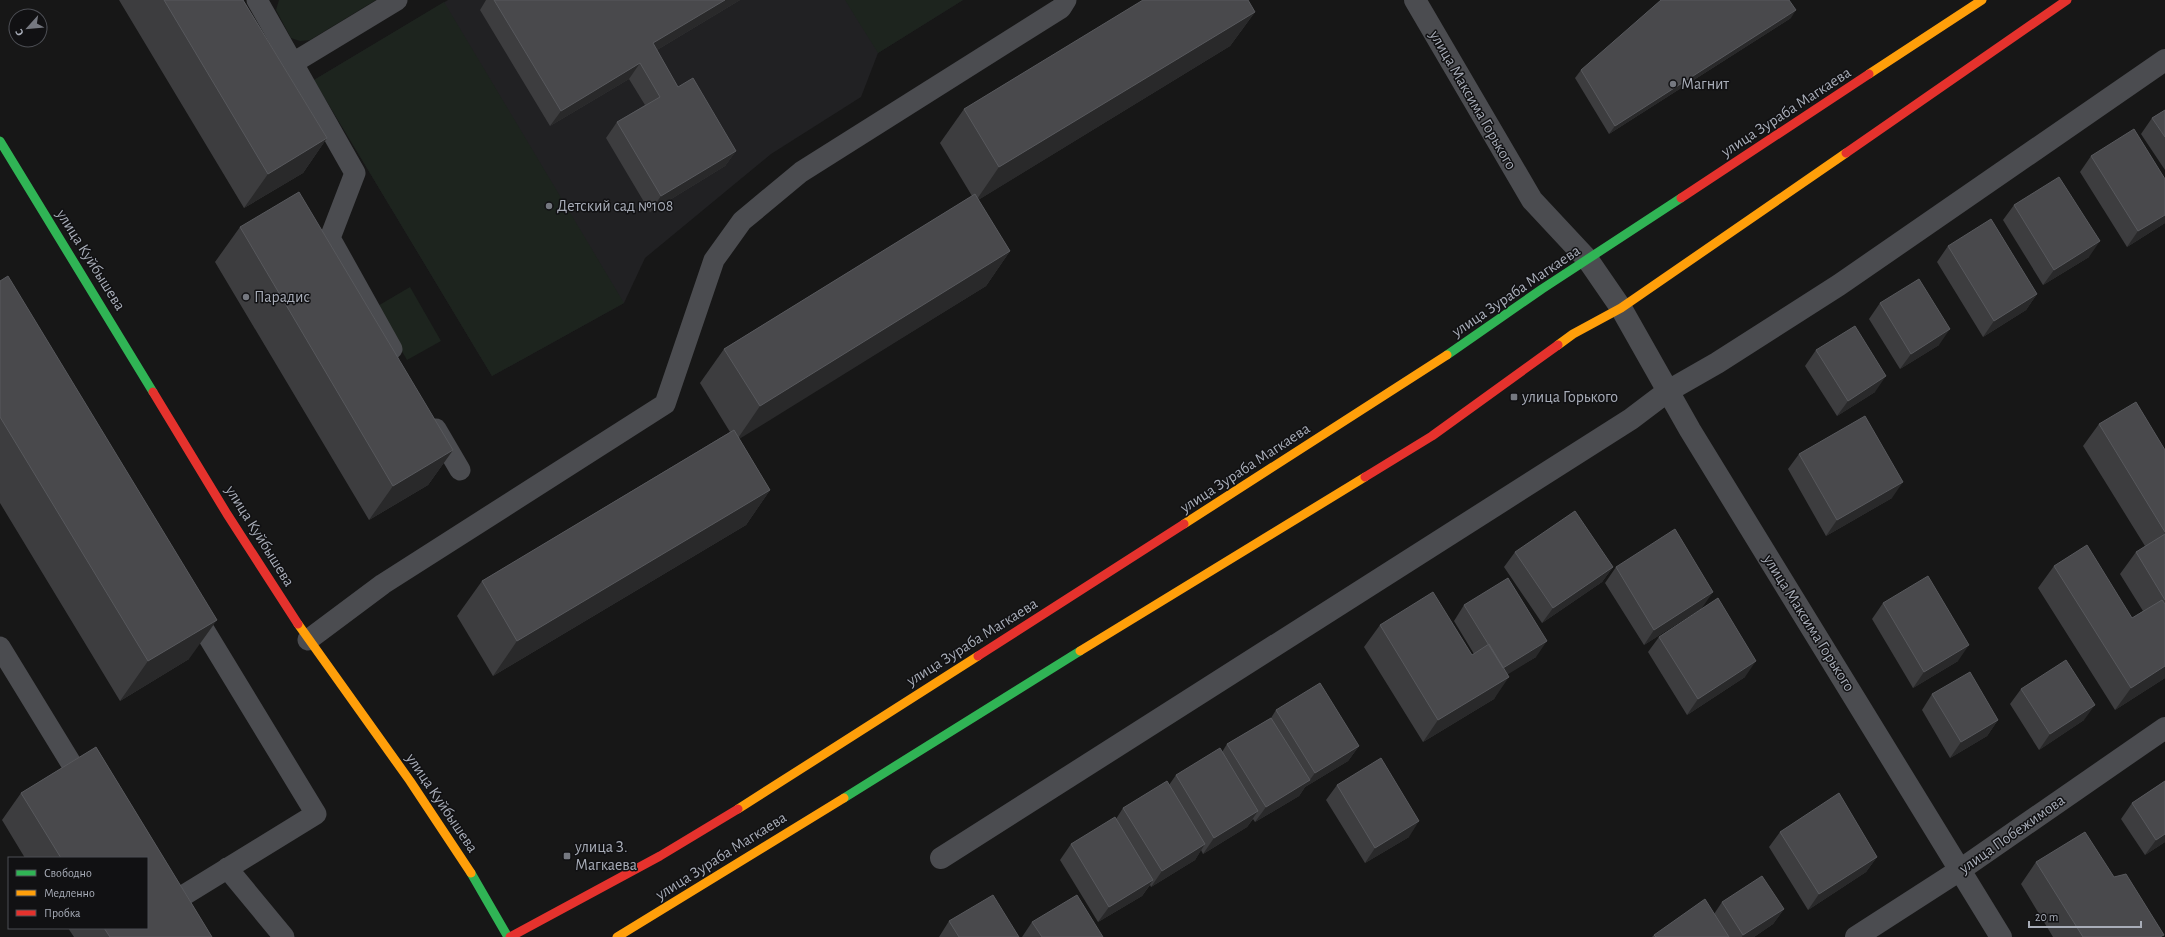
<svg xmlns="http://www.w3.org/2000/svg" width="2165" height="937" font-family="'Alegreya Sans',sans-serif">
<rect width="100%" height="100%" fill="#171717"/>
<path fill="#212123" d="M448 0H963L878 53 861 97 771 154 645 258 624 303 492 376 314 80Z"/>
<path fill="#1d241e" d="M279 0H376L310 40 300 41 291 38 276 10Z
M845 0H963L878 53Z
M444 2 624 303 492 376 314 80Z
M410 287 441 341 407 360 376 307Z"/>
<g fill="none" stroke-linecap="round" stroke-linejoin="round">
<path stroke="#4b4c50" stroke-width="21" d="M257 0 355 173 330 238 392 349
M293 63 397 0
M436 429 460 470
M308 640 383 584 665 404 714 260 742 221 801 172 1061 8 1066 0
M0 647 85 786
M227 868 284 937
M147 883 163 908 316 814 192 610"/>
<path stroke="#4b4c50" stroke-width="22" d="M1415 0 1532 200 1588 260 1621 308 1690 430 2001 937
M941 858 1631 419 1668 391 1717 363 1839 285 2165 60
M1856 937 1960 870 2165 728"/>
<path stroke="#30b455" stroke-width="9" d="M0 141 153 392
M1447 355 1542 289 1681 198
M844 798 1080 651
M471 873 508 937"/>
<path stroke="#ff9f0a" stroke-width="9" d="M1869 74 1982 0
M1558 345 1573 334 1621 308 1846 153
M1184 524 1447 355
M298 624 410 781 471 873
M1080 651 1365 477
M738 809 978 656
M617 937 844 798"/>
<path stroke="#e5322d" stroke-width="9" d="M1846 153 2067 0
M1681 198 1869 74
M153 392 227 514 298 624
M1365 477 1432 436 1558 345
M978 656 1184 524
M510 937 660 856 738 809"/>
</g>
<path fill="#3d3d3f" d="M119 0H243L327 138 303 173 244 208Z
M486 0H740L657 50 678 87 736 151 725 166 650 212 606 138 617 122 645 105 629 79 550 126 480 10Z
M1255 12 1230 46 978 200 1010 251 986 286 739 438 770 490 746 525 493 676 457 616 482 581 730 432 700 383 724 349 972 196 940 143 964 109Z
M1791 18 1609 134 1575 78 1581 70Z
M2165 110V170L2141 134 2152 118Z
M2091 156 2165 223 2127 247 2080 172Z
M2014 205 2089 257 2043 285 2003 220Z
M240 227 453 450 428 485 369 520 215 262Z
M1948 246 2037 294 2026 310 1983 337 1937 262Z
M0 281 189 659 120 701 0 503Z
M1880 303 1939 345 1900 369 1869 319Z
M1816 350 1875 392 1837 416 1805 366Z
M2099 424 2165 450V678L2115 710 2038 588 2054 566 2132 618 2143 611 2120 574 2136 552 2145 546 2083 446Z
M1799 454 1892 498 1826 536 1788 469Z
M1515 552 1613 567 1602 582 1542 623 1504 567Z
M1616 567 1702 608 1644 645 1605 583Z
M1883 603 1958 661 1913 688 1872 619Z
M1464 605 1536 657 1507 674 1494 699 1423 742 1364 647 1380 625 1472 655 1474 654 1454 621Z
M1659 637 1745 677 1687 715 1648 652Z
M2021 689 2084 720 2039 750 2010 704Z
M1932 694 1998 720 1987 736 1950 758 1922 710Z
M1276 710 1359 746 1348 761 1305 787 1299 796 1255 822 1253 819 1247 827 1203 854 1201 850 1195 860 1151 887 1150 885 1142 896 1098 922 1060 860 1071 844 1116 819 1123 808 1169 785 1176 775 1222 752 1227 744 1271 718Z
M96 747 212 937H74L68 928H147V858H25L2 820 21 793Z
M2165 781V842L2145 855 2121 819 2132 803Z
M1337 785 1409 837 1365 863 1326 800Z
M1780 832 1877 857 1866 872 1808 910 1769 847Z
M2036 862 2114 877 2162 937H2053L2021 884Z
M1722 902 1784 909 1773 924 1754 937H1652L1654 935 1714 914Z
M949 921 1019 937H939Z
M1032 922 1103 937H1022Z"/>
<path fill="#29292a" d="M725 0H740L642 59 653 43Z
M1796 10 1791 18 1609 134 1615 126Z
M1255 12 1230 46 975 202 999 167Z
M640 63 629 79 550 126 561 111Z
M327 138 303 173 244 208 268 174Z
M736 151 725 166 650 212 661 196Z
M2165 215V223L2127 247 2138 231Z
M2100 241 2089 257 2043 285 2054 270Z
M1010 251 986 286 736 441 760 406Z
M2037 294 2026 310 1983 337 1994 321Z
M1950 329 1939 345 1900 369 1911 354Z
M1886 376 1875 392 1837 416 1848 401Z
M453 450 428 485 369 520 393 486Z
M1903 482 1892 498 1826 536 1837 520Z
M770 490 746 525 493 676 517 641Z
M1613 567 1602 582 1542 623 1553 608Z
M1713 592 1702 608 1644 645 1654 630Z
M217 620 189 659 120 701 148 661Z
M1547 641 1536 657 1492 684 1503 668Z
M1969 645 1958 661 1913 688 1924 672Z
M1756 661 1745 677 1687 715 1698 699Z
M2165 666V678L2115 710 2131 688Z
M1509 677 1494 699 1423 742 1438 720Z
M2095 705 2084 720 2039 750 2050 734Z
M1998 720 1987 736 1950 758 1961 742Z
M1359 746 1348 761 1305 787 1299 796 1255 822 1266 807 1309 781 1315 773Z
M1258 811 1247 827 1203 854 1214 838Z
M1419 821 1409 837 1365 863 1375 848Z
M2165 834V842L2145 855 2156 840Z
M1205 844 1195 860 1151 887 1162 871Z
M1877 857 1866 872 1808 910 1819 894Z
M1153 880 1142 896 1098 922 1109 907Z
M1784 909 1773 924 1754 937H1742L1743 935Z"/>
<path fill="#49494c" stroke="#58595d" d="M164 0H243L327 138 268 174Z
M494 0H725L653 43 678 87 693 78 736 151 661 196 617 122 660 97 640 63 561 111Z
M1143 0H1248L1255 12 999 167 964 109Z
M1661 0H1789L1796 10 1615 126 1581 70Z
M2165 110V137L2152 118Z
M2134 129 2165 179V215L2138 231 2091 156Z
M2059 177 2100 241 2054 270 2014 205Z
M299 192 453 450 393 486 240 227Z
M975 194 1010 251 760 406 724 349Z
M1991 219 2037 294 1994 321 1948 246Z
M8 276 217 620 148 661 0 417V281Z
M1919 279 1950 329 1911 354 1880 303Z
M1855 326 1886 376 1848 401 1816 350Z
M2136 402 2165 450V532L2099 424Z
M1865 416 1903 482 1837 520 1799 454Z
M734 430 770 490 517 641 482 581Z
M1575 511 1613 567 1553 608 1515 552Z
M1675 529 1713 592 1654 630 1616 567Z
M2165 534V600L2136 552Z
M2087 545 2132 618 2162 600 2165 604V666L2131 688 2054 566Z
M1928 576 1969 645 1924 672 1883 603Z
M1508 578 1547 641 1503 668 1464 605Z
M1433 592 1472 655 1489 644 1509 677 1438 720 1380 625Z
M1718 598 1756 661 1698 699 1659 637Z
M2066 660 2095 705 2050 734 2021 689Z
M1970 672 1998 720 1961 742 1932 694Z
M1320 683 1359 746 1315 773 1276 710Z
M1271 718 1310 780 1266 807 1227 744Z
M96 747 212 937H110L104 928H147V858H61L21 793Z
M1220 748 1258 811 1214 838 1176 775Z
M1381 758 1419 821 1375 848 1337 785Z
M1167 781 1205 844 1162 871 1123 808Z
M2165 781V834L2156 840 2132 803Z
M1839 793 1877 857 1819 894 1780 832Z
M1115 817 1153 880 1109 907 1071 844Z
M2085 832 2114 877 2126 874 2164 935 2160 937H2083L2036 862Z
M1762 876 1784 909 1743 935 1722 902Z
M993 895 1019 937H959L949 921Z
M1077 895 1103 937H1042L1032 922Z
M1705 899 1729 937H1656L1654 935Z"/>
<g fill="#757880" stroke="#111113" stroke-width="1.5">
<circle cx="1673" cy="84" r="4"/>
<circle cx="549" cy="206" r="4"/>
<circle cx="246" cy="297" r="4"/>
<rect x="1510" y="393" width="8" height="8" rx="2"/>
<rect x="563" y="852" width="8" height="8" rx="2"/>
</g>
<g text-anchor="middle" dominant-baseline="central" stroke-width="3" stroke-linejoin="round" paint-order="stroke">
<g font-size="16" fill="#a8adb8" stroke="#111113" text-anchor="start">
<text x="1681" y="84">Магнит</text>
<text x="557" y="206">Детский сад №108</text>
<text x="254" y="297">Парадис</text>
<text x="1522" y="397">улица Горького</text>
<text x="575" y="847">улица З.<tspan x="575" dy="18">Магкаева</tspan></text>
</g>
<g font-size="16" fill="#a8adb8" stroke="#111113">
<text transform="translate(1473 100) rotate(60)">улица Максима Горького</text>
<text transform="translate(1786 112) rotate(-33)">улица Зураба Магкаева</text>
<text transform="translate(91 260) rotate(58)">улица Куйбышева</text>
<text transform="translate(1516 291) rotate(-34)">улица Зураба Магкаева</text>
<text transform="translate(1245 468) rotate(-33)">улица Зураба Магкаева</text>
<text transform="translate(260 536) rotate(58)">улица Куйбышева</text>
<text transform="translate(1809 623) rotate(58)">улица Максима Горького</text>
<text transform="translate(972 642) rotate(-32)">улица Зураба Магкаева</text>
<text transform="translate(442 803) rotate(56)">улица Куйбышева</text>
<text transform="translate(2012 834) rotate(-35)">улица Побежимова</text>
<text transform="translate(721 856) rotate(-32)">улица Зураба Магкаева</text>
</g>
</g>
<rect x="8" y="857" width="140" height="72" fill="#111113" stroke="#4d4f55"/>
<rect x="16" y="870" width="20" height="6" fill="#30b455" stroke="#4d4f55"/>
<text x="44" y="877" font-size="12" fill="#a8adb8">Свободно</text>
<rect x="16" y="890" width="20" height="6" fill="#ff9f0a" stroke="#4d4f55"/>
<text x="44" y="897" font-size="12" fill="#a8adb8">Медленно</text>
<rect x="16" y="910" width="20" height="6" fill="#e5322d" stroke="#4d4f55"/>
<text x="44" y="917" font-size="12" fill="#a8adb8">Пробка</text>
<g transform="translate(28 28) rotate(243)"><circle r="19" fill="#111113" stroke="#4d4f55"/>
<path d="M0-3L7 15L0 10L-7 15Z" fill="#757880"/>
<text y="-6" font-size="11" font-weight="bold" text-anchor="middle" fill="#a8adb8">С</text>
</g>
<path d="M2029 921v6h112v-6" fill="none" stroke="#a8adb8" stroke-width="2"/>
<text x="2035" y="921" font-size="12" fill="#a8adb8" stroke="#111113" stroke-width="3" paint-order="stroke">20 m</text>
</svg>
